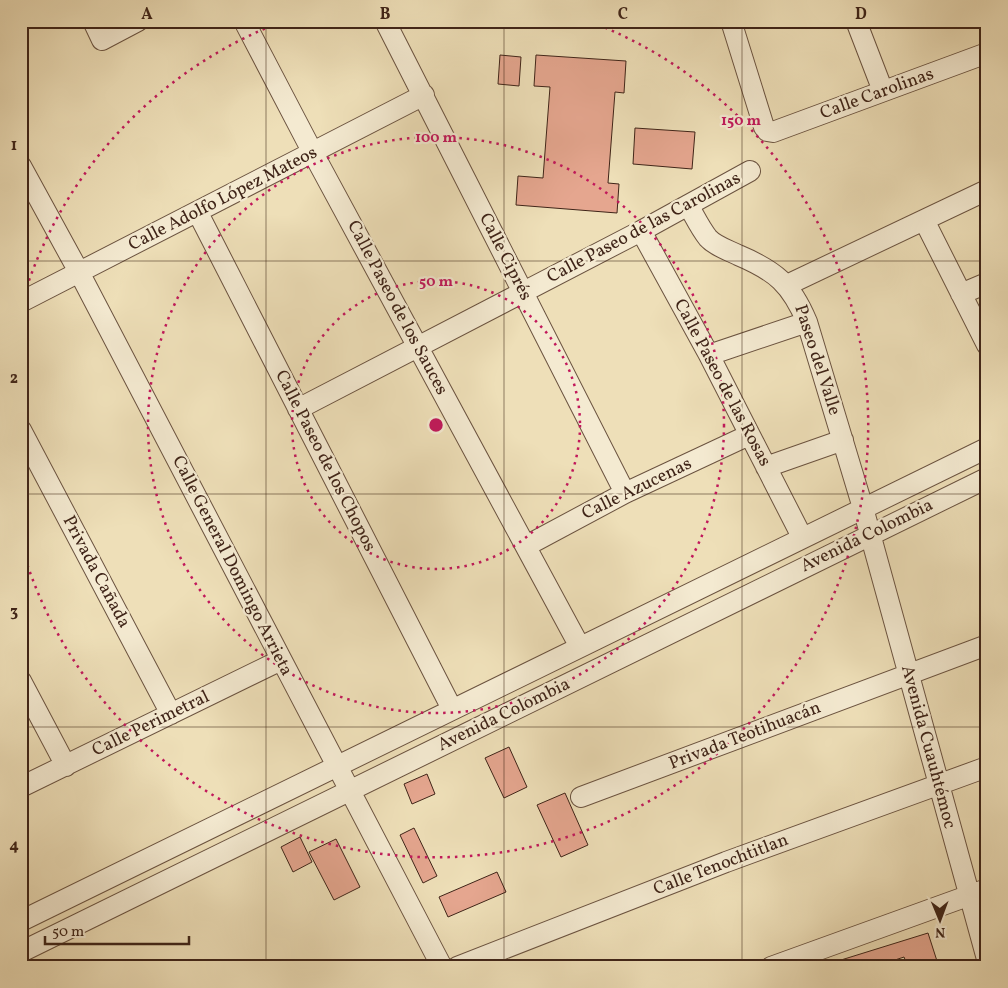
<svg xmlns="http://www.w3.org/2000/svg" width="1008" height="988" font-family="Vollkorn,serif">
<rect width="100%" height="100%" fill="#eedfb8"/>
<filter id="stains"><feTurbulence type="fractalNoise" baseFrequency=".004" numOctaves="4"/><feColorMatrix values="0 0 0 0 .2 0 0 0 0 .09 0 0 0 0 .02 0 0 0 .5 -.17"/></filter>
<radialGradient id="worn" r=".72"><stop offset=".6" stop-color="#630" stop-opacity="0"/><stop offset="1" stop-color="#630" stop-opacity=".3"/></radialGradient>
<path fill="#e5a68f" stroke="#3f2418" d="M500 55 521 57 519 86 498 84Z
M536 55 626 61 624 93 615 92 608 183 619 184 617 213 516 205 518 176 543 178 550 87 534 86Z
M635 128 695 132 692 169 633 164Z
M509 747 527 787 504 798 485 758Z
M427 774 435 794 412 804 404 784Z
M565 793 588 845 561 857 537 805Z
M414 828 437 876 423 883 400 835Z
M300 837 312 862 293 872 281 847Z
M336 839 360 887 334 900 309 852Z
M497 872 506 892 448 917 439 897Z
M928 933 937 961 919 967H908L904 957 880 965 881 967H843L841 960Z"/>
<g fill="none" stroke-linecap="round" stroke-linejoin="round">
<g stroke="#6b5340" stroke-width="22">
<path id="minor" d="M93 21 102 40 138 21
M244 21 313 153 580 647
M385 21 625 493
M731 21 764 127 767 131 773 132 987 53
M856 21 883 91
M21 166 79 272 442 967
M688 205C694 215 700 228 708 238 715 246 728 250 738 255 776 271 791 284 807 322L863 508 987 959
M198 213 452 709
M924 220 987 345
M641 231 709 355 802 537
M787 285 987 190
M961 294 987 283
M21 302 424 95
M709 355 807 322
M298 409 641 231 750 171
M21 430 171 714
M766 467 843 440
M526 546 625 493 749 435
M21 681 66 766
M21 787 281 660
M581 797 987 645
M21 921 987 448
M21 952 987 478
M457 967 726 862 987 767
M771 967 987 889"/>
</g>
<use href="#minor" stroke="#f4ead1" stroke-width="20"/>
</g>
<path fill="none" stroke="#3f2418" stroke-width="1" stroke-opacity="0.55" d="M266 21V967M504 21V967M742 21V967M21 261H987M21 494H987M21 727H987"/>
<g fill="none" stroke="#c2185b" stroke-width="2.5" stroke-dasharray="2.5 5">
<circle cx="436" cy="425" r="144"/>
<circle cx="436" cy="425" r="288"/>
<path d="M22 302A432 432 0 0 1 281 22M591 22A432 432 0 1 1 22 548"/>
</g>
<g text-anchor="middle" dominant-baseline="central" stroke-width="4.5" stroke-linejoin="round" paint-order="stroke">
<g font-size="18" fill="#3f2418" stroke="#f4ead1">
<text transform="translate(877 94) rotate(-20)">Calle Carolinas</text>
<text transform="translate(223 199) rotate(-27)">Calle Adolfo López Mateos</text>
<text transform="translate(644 228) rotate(-28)">Calle Paseo de las Carolinas</text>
<text transform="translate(505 257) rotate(63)">Calle Ciprés</text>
<text transform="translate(397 308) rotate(62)">Calle Paseo de los Sauces</text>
<text transform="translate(817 360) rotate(72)">Paseo del Valle</text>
<text transform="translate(722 383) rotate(62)">Calle Paseo de las Rosas</text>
<text transform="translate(325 461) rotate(63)">Calle Paseo de los Chopos</text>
<text transform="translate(637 489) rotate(-26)">Calle Azucenas</text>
<text transform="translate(867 536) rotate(-26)">Avenida Colombia</text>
<text transform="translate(232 566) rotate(63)">Calle General Domingo Arrieta</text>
<text transform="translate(96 572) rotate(62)">Privada Cañada</text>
<text transform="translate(504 715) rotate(-26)">Avenida Colombia</text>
<text transform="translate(151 724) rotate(-26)">Calle Perimetral</text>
<text transform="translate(745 736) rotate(-21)">Privada Teotihuacán</text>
<text transform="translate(928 747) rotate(75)">Avenida Cuauhtémoc</text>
<text transform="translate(721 865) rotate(-21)">Calle Tenochtitlan</text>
</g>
</g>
<circle cx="436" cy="425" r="8" fill="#c2185b" stroke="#f4ead1" stroke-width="2.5"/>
<g font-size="15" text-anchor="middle" font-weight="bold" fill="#c2185b" stroke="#f4ead1" stroke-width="4.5" stroke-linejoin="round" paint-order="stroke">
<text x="741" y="125">150 m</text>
<text x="436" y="142">100 m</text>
<text x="436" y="286">50 m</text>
</g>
<rect width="1008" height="988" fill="none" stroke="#eedfb8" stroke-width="55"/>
<g transform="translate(940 920) rotate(179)" stroke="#f4ead1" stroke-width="4" paint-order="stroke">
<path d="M0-4L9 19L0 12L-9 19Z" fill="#3f2418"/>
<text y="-8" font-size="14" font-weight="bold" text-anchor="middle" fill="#3f2418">N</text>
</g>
<path d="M45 936v8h144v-8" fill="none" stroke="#3f2418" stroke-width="2.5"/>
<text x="52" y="936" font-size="15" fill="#3f2418" stroke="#f4ead1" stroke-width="4" paint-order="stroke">50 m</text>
<rect x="28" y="28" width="952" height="932" fill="none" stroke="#3f2418" stroke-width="2"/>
<g font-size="16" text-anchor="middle" font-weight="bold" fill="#3f2418">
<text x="147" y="19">A</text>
<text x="385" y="19">B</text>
<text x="623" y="19">C</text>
<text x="861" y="19">D</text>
<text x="14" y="150">1</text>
<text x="14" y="383">2</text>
<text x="14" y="616">3</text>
<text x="14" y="850">4</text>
</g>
<rect width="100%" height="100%" filter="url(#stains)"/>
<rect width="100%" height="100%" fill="url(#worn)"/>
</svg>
